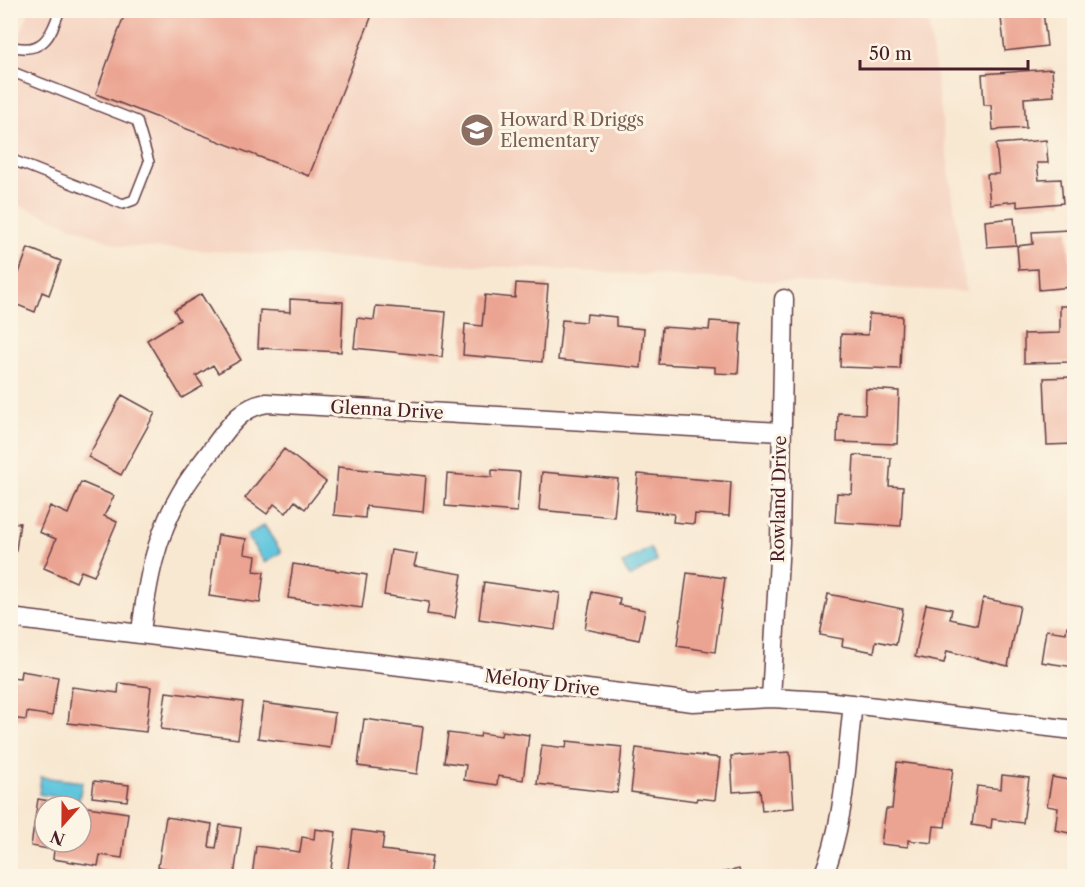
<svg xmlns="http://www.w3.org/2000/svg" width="1085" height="887" font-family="'Libre Caslon Text',serif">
<rect width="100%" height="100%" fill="#fcf5e5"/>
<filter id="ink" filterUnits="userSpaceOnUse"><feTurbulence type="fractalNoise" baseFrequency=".0167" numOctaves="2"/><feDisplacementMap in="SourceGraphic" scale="12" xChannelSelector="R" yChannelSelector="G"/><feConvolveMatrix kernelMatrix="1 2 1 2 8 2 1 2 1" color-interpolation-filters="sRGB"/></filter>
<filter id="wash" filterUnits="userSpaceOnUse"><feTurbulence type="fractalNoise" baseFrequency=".008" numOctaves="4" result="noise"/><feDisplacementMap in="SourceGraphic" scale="24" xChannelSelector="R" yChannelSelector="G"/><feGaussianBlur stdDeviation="1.35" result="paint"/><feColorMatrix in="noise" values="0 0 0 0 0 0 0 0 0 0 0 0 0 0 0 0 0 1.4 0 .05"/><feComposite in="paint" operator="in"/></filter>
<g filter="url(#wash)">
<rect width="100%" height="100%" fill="#f8e8d2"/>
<path fill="#f5d3c1" d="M29 11H927L966 292 120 246 11 202 10 59Z"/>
<path fill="#61c6de" stroke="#567284" stroke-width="1.5" d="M264 525 281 552 265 563 247 536Z
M650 548 657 561 630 577 622 564Z
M41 777 82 782 79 800 39 794Z"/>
<g id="blocks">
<path fill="#eca492" d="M126 10 139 15 140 10H374L309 176 96 94Z
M1000 10 1043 11 1047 46 1005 51Z
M1052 69 1054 96 1024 98 1026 128 993 130 991 105H984L982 74Z
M1046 140 1048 163H1037L1039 180 1061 179 1063 203 1017 207V201L990 204 987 174H999L996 144Z
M1014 218 1016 245 987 247 985 221Z
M1068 230 1072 287 1039 290 1038 269 1019 270 1017 246 1033 244 1032 232Z
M28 248 61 261 49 295 42 292 35 312 10 302V269L19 273Z
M516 283 548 285 542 362 463 355 465 324 482 326 485 295 515 298Z
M201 294 241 360 218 373 213 365 196 376 203 386 182 398 147 340 180 320 174 310Z
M290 299 343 302 341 352 258 348 260 310 290 312Z
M376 306 446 312 442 357 354 348 357 318 374 320Z
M1060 306H1074V362L1024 363V334L1060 333Z
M587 314 616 317V326L644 329 641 368 558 360 562 320 586 322Z
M869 314 902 316 900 369 840 367 841 334 868 335Z
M710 321 741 323 738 374 715 373V367L659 364 662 327 709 330Z
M1074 377V444L1047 445 1044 378Z
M866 389 899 391 897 444 837 442 838 413 865 414Z
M122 395 155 413 121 475 88 457Z
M284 449 326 482 305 509 295 501 286 513 274 504 267 514 245 498Z
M854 455 891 458 889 486 903 487 901 526 835 522 837 493 852 494Z
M338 467 426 476 423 512 366 506 365 518 334 515Z
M492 470 520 472 517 512 445 506 447 474 492 477Z
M542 472 618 479 614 517 539 510Z
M638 474 731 482 729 516 695 514 694 524 673 522 674 514 635 510Z
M81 482 114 496 104 516 117 522 94 576 81 571 76 582 44 568 56 539 39 532 50 506 68 514Z
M10 522 20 523 14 563 10 562Z
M218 535 246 539 244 554 256 556 254 571 264 572 260 603 209 596Z
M391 550 417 554 414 566 462 574 455 618 427 614 429 602 384 595Z
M293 564 367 575 362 608 288 598Z
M687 573 725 578 715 652 677 646Z
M484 582 560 593 555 630 479 619Z
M592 592 620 598 619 605 645 610 639 640 585 629Z
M828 594 903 609 896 645 876 641 874 652 842 646 843 639 820 635Z
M983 598 1020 606 1008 666 947 651 944 663 915 657 926 604 952 609 950 619 977 625Z
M1067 626 1074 627V667L1041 662 1046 630 1066 633Z
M21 671 58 677 52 716 27 712 26 720 10 718V677L20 678Z
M119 683 151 687 146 732 68 723 72 687 118 693Z
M166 692 243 702 238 739 161 729Z
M263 703 335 713 330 748 258 738Z
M364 719 423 727 417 774 358 766Z
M502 731 529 735 523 780 498 776 497 785 464 780 466 765 444 762 448 733 480 737 481 733 501 736Z
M567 741 622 747 617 793 537 784 542 745 566 748Z
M636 748 720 758 715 800 697 798 696 801 631 792Z
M790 752 794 808 762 811 760 790 733 792 731 756Z
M897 762 953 769 945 827 934 826 932 843 908 840V847L881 844 886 809H892Z
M1002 775 1029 778 1023 823 992 819 991 828 972 825 977 786 1001 789Z
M1052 777 1074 781V834L1055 830 1058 808 1047 806Z
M94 781 129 785 127 801 92 797Z
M38 799 73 805 45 806V842H81V806L128 813 122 858 100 855 98 866 53 859 54 850 31 846Z
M166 817 212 824 209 847 216 848 220 825 241 828 234 876H219L158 867Z
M315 829 336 832 330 876H252L256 846 300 852 302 837 314 839Z
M353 830 384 834 382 850 432 856 429 876H347Z
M1073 834H1074V859L1069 858Z
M739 869 741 876H709V875Z
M447 872 470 875V876H446Z"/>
</g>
</g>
<g filter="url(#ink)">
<use href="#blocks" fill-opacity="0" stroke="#643d44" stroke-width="1.5"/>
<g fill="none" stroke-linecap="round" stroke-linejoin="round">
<g stroke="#643d44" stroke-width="12">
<path id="lane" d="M10 46C43 55 50 37 60 10
M10 71 137 121 149 162 134 200 123 204 10 159"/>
</g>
<g stroke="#643d44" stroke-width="21">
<path id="street" d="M10 618 693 702 771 698 825 701 1074 730
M141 632C147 583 155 537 181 493 190 477 202 463 213 448 228 428 240 407 267 403L780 432
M771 698 780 542 784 299
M823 876C845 823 846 761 853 704"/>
</g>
<use href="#lane" stroke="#fff" stroke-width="9"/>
<use href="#street" stroke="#fff" stroke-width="18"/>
</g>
</g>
<defs>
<g id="school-disc" transform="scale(1.725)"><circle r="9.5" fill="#8d6e63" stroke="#fcf5e5"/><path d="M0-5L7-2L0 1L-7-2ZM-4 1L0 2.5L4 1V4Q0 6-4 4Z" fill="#fff"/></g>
</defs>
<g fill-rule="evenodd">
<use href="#school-disc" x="477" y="130"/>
</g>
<g text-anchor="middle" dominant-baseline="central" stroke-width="6" stroke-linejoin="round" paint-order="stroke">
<g font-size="18" fill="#785e54" stroke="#fcf5e5" text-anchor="start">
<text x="500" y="120">Howard R Driggs<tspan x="500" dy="21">Elementary</tspan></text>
</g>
<g font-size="18" fill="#4a1f2b" stroke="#fcf5e5">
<text transform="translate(387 410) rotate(3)">Glenna Drive</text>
<text transform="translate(779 499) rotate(-89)">Rowland Drive</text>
<text transform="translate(542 683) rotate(7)">Melony Drive</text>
</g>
</g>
<rect width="1085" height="887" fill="none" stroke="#fcf5e5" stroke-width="36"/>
<g transform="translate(63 824) rotate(201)"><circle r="28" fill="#fcf5e5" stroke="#b59f9b" stroke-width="1.5"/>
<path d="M0-4.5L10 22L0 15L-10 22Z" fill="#c8321e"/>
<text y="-9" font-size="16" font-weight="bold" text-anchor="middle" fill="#4a1f2b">N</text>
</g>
<path d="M860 60v9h168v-9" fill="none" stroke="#4a1f2b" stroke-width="3"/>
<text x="869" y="60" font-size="18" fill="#4a1f2b" stroke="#fcf5e5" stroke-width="4.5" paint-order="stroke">50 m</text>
</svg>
